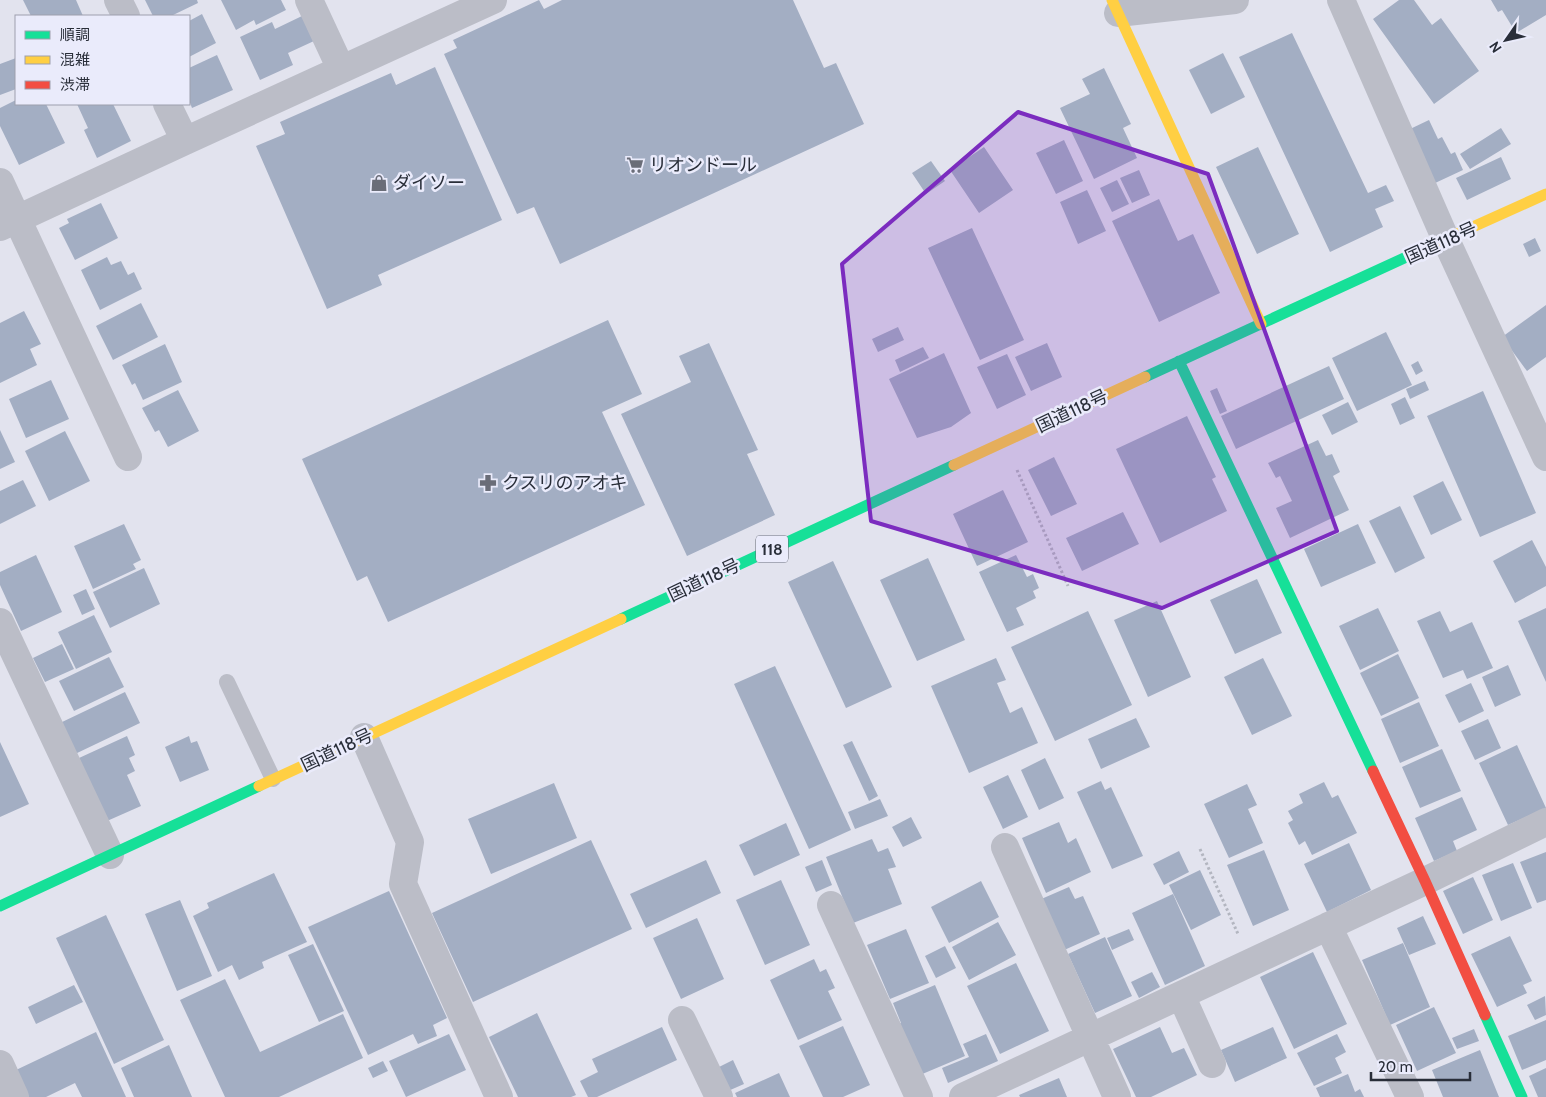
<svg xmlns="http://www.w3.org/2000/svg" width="1546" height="1097" font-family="Cabin,'Noto Sans JP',sans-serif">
<rect width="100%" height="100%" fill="#e2e3ee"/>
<path fill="#a3aec3" d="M23 0H76L83 16H31Z
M145 0H197L198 3 171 16H153Z
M221 0H281L286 10 256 25 254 20 236 30Z
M539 0 544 9 562 0H793L824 68 836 63 864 124 560 264 534 207 517 214 444 54 457 48 453 40Z
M1399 0H1414L1432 25 1441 18 1479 71 1434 104 1373 19Z
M1491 0H1546V15L1516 33 1502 10 1498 12Z
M202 14 216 43 189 57V21Z
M302 16 314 41 288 53 293 65 260 80 240 37 272 22 275 29Z
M1292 33 1368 193 1386 185 1394 201 1375 209 1383 227 1330 252 1239 57Z
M1223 53 1245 97 1211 114 1189 70Z
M217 55 233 90 192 108 189 100V68Z
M16 58V89L0 95V64Z
M435 67 502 220 378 275 382 285 327 309 256 146 285 134 280 122 391 73 396 85Z
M1104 68 1131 124 1123 128 1137 158 1094 179 1060 108 1090 94 1082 79Z
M16 100V104H46L65 143 19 165 0 126V108Z
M77 104H113L131 141 97 158 84 130 88 128Z
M1429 120 1438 139 1442 137 1451 154 1455 152 1463 170 1433 184 1408 130Z
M1501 128 1511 144 1470 169 1460 154Z
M1064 140 1083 181 1056 194 1036 153Z
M984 147 1013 190 979 213 950 170Z
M1258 147 1299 234 1257 254 1216 167Z
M1501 157 1511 179 1467 200 1456 178Z
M931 161 945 181 926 194 912 173Z
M1139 170 1150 195 1132 203 1120 178Z
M1117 180 1129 204 1112 212 1100 188Z
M1087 190 1106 231 1078 244 1060 202Z
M1159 199 1178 241 1193 234 1220 293 1159 322 1112 221Z
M101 203 118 238 75 260 59 228 69 223 67 219Z
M972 228 1024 340 980 360 928 248Z
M1535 238 1541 251 1529 257 1523 244Z
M107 257 111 265 121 261 128 275 134 272 142 289 100 310 81 270Z
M141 303 158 337 113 360 96 326Z
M1546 305V357L1527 371 1502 337Z
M24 311 41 344 30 349 37 365 0 383V323Z
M608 320 642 394 602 412 645 505 388 622 367 576 357 581 302 459Z
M898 327 904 340 878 352 872 339Z
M1386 332 1412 385 1357 411 1332 358Z
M709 343 758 450 747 454 775 515 687 556 621 414 691 382 679 356Z
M1047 343 1062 377 1031 391 1015 357Z
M165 344 182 382 143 400 135 383 132 385 122 365Z
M923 347 929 358 900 372 895 360Z
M944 353 971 413 951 427 917 438 889 379Z
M1007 354 1026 395 997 409 977 367Z
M1418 361 1423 371 1416 375 1411 365Z
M1329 366 1344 399 1236 449 1221 416Z
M51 380 69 419 26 438 9 399Z
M1425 381 1429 390 1410 399 1406 389Z
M1217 388 1227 411 1220 414 1210 391Z
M178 390 199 431 168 447 159 430 155 432 142 408Z
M1483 391 1536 513 1480 537 1427 416Z
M1405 397 1415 418 1400 425 1391 404Z
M1348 402 1358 422 1332 435 1322 415Z
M1187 416 1216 477 1212 479 1227 511 1160 543 1116 449Z
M0 430 15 462 0 469Z
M65 431 90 481 49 501 25 451Z
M1318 440 1326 456 1332 454 1340 472 1333 476 1349 510 1290 538 1276 508 1292 501 1280 476 1276 478 1268 463Z
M1054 457 1077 504 1051 516 1028 470Z
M23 480 36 506 0 524V491Z
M1443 481 1462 520 1431 535 1413 496Z
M1003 490 1028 542 977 566 953 514Z
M1400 506 1425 558 1395 573 1369 521Z
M1123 512 1139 544 1082 571 1066 538Z
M124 524 141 560 133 564 136 569 93 589 74 546Z
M1358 524 1376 563 1321 587 1304 549Z
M1532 540 1546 567V586L1515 603 1493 561Z
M36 555 62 612 21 631 0 585V572Z
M1016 555 1027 577 1033 574 1039 588 1033 591 1036 598 1016 608 1024 625 1007 632 979 572Z
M928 558 965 640 917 661 880 580Z
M833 561 892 687 846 708 788 582Z
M144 568 160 604 110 628 93 592Z
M1257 579 1282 633 1235 654 1210 600Z
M86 589 95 609 82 615 73 595Z
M1157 601 1191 677 1148 697 1114 620Z
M1378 608 1399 651 1360 670 1339 626Z
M1546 608V682L1518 621Z
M1088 611 1132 705 1055 741 1011 647Z
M1440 611 1450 632 1472 622 1493 668 1467 679 1463 670 1443 678 1417 621Z
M94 615 112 652 76 669 58 632Z
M62 644 74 669 45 682 33 658Z
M1398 654 1419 698 1381 716 1360 673Z
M109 657 124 687 74 711 59 681Z
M996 658 1006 680 997 683 1010 713 1022 707 1038 743 969 773 931 686Z
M1263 658 1292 716 1252 735 1224 677Z
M1508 665 1521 695 1495 707 1482 677Z
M775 666 851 830 809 849 734 684Z
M1471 683 1484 711 1459 723 1445 695Z
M125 692 140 723 75 754 60 723Z
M1419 702 1439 746 1400 763 1381 719Z
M1136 718 1150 747 1101 769 1088 739Z
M1488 719 1501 748 1475 760 1461 731Z
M127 736 135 755 129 758 135 771 127 775 141 806 107 821 79 758Z
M189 736 191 743 197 741 209 770 180 782 165 747Z
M852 741 878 796 869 801 843 745Z
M0 742 29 804 0 817Z
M1517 745 1546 808 1508 825 1479 763Z
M1442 749 1461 791 1420 808 1402 767Z
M1045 758 1064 798 1039 810 1021 770Z
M1008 775 1028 817 1003 829 983 787Z
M1101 781 1105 790 1111 787 1143 856 1112 869 1077 792Z
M1324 782 1332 798 1338 795 1357 833 1312 855 1305 841 1299 845 1288 823 1293 820 1288 811 1303 803 1299 794Z
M554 783 577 838 491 874 468 819Z
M1247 784 1257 805 1248 809 1263 843 1229 858 1204 804Z
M1462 797 1477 830 1453 841 1457 851 1434 861 1415 818Z
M880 799 888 816 855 829 848 812Z
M911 817 922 838 903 847 892 827Z
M1059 822 1068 843 1076 838 1091 872 1046 893 1022 838Z
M786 823 800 855 754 876 739 845Z
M872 839 878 852 888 848 896 867 888 869 902 904 853 923 826 857Z
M591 840 632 929 473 1002 432 913Z
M1349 843 1371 890 1327 912 1304 864Z
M1264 850 1289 910 1253 926 1227 865Z
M1179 851 1189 872 1164 885 1153 864Z
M1546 852V900L1537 903 1520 862Z
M706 860 721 893 646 928 630 894Z
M822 860 832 885 816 892 805 867Z
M1513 863 1532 908 1501 921 1482 875Z
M1200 870 1221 915 1191 930 1169 885Z
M274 873 307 942 262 962 264 968 239 980 232 965 218 972 193 916 209 908 207 903Z
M1473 877 1493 920 1463 934 1443 891Z
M781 880 810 945 765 965 736 900Z
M981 881 999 917 949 943 931 907Z
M1069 887 1075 899 1083 896 1100 934 1062 951 1039 900Z
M389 891 447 1018 433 1025 437 1036 418 1044 413 1034 368 1055 308 927Z
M1173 894 1205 966 1165 985 1132 913Z
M180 900 212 976 177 991 145 914Z
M106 915 164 1040 114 1064 56 938Z
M1423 916 1436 944 1409 955 1397 928Z
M697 918 724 979 681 999 653 938Z
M998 922 1016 955 969 980 952 947Z
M906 929 929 983 890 999 867 945Z
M1129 929 1134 940 1112 950 1107 938Z
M1510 936 1532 981 1523 985 1527 993 1497 1007 1471 954Z
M1105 937 1132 996 1095 1013 1068 954Z
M1403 943 1430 1007 1390 1025 1362 960Z
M313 944 344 1011 319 1022 288 955Z
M945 946 956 968 936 978 925 956Z
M1313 952 1347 1024 1294 1049 1260 977Z
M814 959 820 972 826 969 835 988 828 991 842 1020 798 1040 770 980Z
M1016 963 1049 1031 1000 1054 967 986Z
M1152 972 1160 987 1139 998 1131 982Z
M225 979 260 1052 343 1014 363 1058 279 1097H225L180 1000Z
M74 985 83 1002 36 1024 28 1007Z
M935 985 965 1056 920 1075 898 1024 901 1023 893 1003Z
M1545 996 1546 1015 1535 1020 1527 1005Z
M1434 1007 1456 1053 1417 1071 1396 1025Z
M537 1013 576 1095 571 1097H518L489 1037Z
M1546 1020V1060L1522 1070 1508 1036Z
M843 1026 870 1085 843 1097H823L799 1046Z
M662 1027 677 1060 597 1097H588L580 1081 598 1072 592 1059Z
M1160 1027 1172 1053 1184 1048 1197 1075 1151 1097H1136L1113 1049Z
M1273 1027 1287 1058 1235 1082 1221 1050Z
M1474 1029 1479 1041 1457 1049 1452 1038Z
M96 1032 126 1097H82L75 1083 46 1097H29L16 1070Z
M449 1034 466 1070 406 1097 389 1061Z
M986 1034 998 1061 948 1083 942 1068 969 1057 963 1044Z
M1337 1034 1346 1052 1335 1058 1342 1073 1314 1086 1297 1053Z
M169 1045 192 1097H134L121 1068Z
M1480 1050 1499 1097H1443L1432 1070Z
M733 1060 744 1084 728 1091 717 1068Z
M383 1061 388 1071 373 1078 368 1068Z
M1546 1068V1097H1538L1529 1076Z
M779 1073 790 1097H737L735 1093Z
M1348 1074 1355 1092 1360 1089 1364 1097H1320L1316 1088Z
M1059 1078 1067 1097H1020L1019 1095Z"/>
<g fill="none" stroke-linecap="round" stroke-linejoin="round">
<path stroke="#b3b6c0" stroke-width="3" stroke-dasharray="2.5 2.5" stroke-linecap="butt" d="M1017 470 1068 586
M1200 849 1238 934"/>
<path stroke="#bbbdc7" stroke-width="16" d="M227 682 273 779"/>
<path stroke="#bbbdc7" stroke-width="28" d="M118 0 126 16
M309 0 341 69
M1341 0 1446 240 1546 457
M1118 13 1235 0
M167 104 185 141
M0 182 128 457
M0 227 185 141 493 0
M0 622 110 855
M364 737 410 842 403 884 499 1097
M1005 847 1117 1097
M831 905 919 1097
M1328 926 1410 1097
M1181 995 1212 1064
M682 1020 719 1097
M0 1064 15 1097
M963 1097 1425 881 1546 822"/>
<path stroke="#16e098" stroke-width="11" d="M1179 361 1373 771
M1145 377 1426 248
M621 619 954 465
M0 906 259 786
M1485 1015 1522 1097"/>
<path stroke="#ffcf43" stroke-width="11" d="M1112 0 1261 324
M1426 248 1546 194
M954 465 1145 377
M259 786 621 619"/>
<path stroke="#f24e42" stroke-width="11" d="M1373 771 1425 881 1485 1015"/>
</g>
<path fill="#7b2cbf" fill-opacity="0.2" stroke="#7b2cbf" stroke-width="4" stroke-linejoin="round" d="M1018 112 1208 174 1337 531 1162 608 871 521 842 264Z"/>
<defs>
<g id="supermarket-bare" transform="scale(1.35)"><path d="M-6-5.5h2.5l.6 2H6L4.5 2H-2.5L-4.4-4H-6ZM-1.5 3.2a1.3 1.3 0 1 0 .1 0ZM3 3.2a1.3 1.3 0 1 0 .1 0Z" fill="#6a6d78" stroke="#eaebfb" stroke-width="2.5" paint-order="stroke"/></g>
<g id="shop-bare" transform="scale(1.35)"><path d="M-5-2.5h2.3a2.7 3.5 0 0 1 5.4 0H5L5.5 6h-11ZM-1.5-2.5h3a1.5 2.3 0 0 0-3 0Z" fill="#6a6d78" stroke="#eaebfb" stroke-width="2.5" paint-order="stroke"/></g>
<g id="pharmacy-bare" transform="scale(1.35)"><path d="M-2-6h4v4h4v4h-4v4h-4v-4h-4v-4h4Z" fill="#6a6d78" stroke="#eaebfb" stroke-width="2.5" paint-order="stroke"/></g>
</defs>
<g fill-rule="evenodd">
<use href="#supermarket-bare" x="635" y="165"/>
<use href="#shop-bare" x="379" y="183"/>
<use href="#pharmacy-bare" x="488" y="483"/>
</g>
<g text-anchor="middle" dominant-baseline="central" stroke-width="5" stroke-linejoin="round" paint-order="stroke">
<rect fill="#eaebfb" stroke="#636773" stroke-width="1" x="756" y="535.5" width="32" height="27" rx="4"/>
<g font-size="16" font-weight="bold" fill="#292e39">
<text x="772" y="549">118</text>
</g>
<g font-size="18" fill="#292e39" stroke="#eaebfb" text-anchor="start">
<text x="649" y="165">リオンドール</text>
<text x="393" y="183">ダイソー</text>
<text x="502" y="483">クスリのアオキ</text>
</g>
<g font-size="18" fill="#292e39" stroke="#eaebfb">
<text transform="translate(1441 243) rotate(-24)">国道118号</text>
<text transform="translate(1072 411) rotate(-25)">国道118号</text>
<text transform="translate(704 580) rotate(-25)">国道118号</text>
<text transform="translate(337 750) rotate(-25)">国道118号</text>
</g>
</g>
<rect x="15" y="15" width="175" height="90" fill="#eaebfb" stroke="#9d9fad"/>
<rect x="25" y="31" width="25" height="8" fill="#16e098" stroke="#9d9fad"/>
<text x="60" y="40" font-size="15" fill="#292e39">順調</text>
<rect x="25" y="56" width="25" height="8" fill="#ffcf43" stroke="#9d9fad"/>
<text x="60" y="65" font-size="15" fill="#292e39">混雑</text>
<rect x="25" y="81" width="25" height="8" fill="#f24e42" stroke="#9d9fad"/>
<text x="60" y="90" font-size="15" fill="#292e39">渋滞</text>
<g transform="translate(1506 40) rotate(236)" stroke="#eaebfb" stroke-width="4" paint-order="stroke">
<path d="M0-4L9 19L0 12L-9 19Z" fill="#292e39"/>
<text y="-8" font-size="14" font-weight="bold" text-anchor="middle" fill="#292e39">N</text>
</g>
<path d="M1371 1072v8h99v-8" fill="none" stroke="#292e39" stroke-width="2.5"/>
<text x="1378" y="1072" font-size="15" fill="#292e39" stroke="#eaebfb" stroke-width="4" paint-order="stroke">20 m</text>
</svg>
